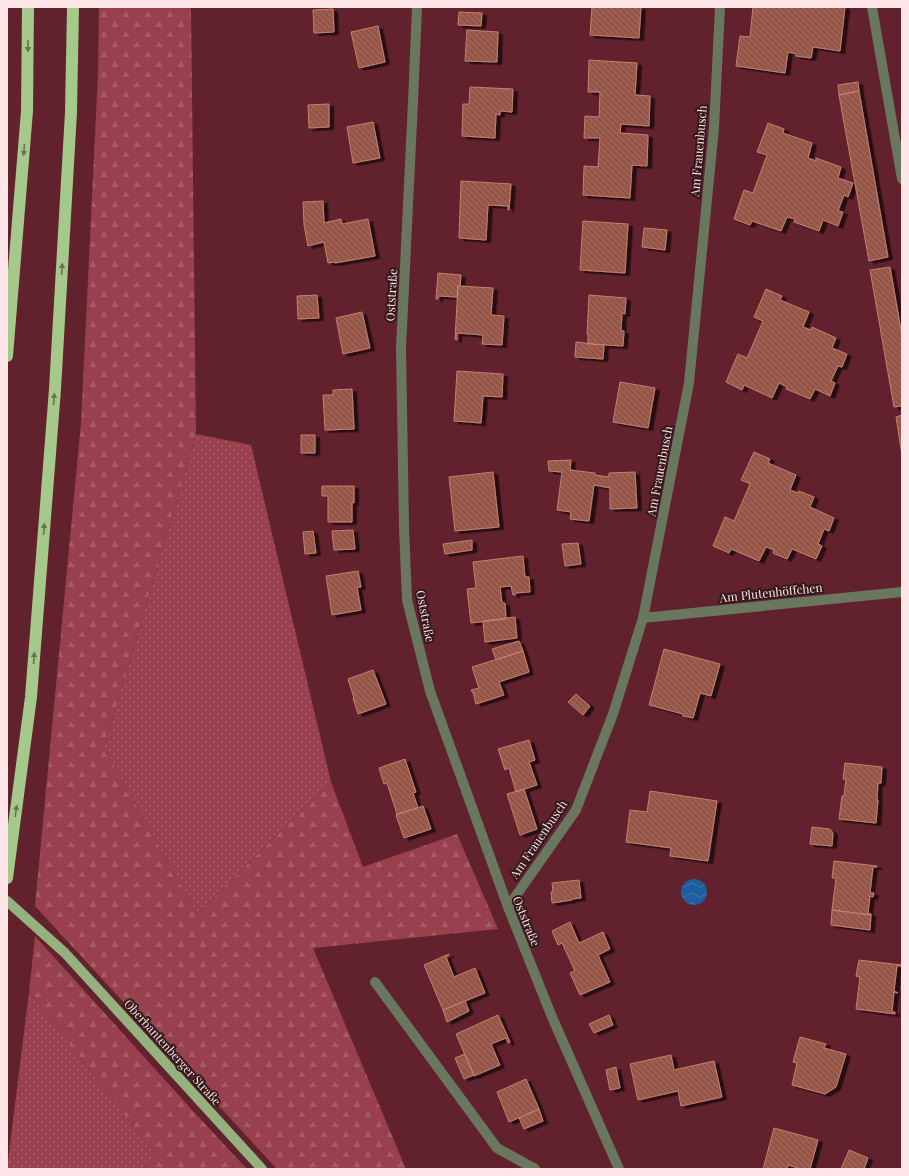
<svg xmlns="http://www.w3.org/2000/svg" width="909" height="1176" font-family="'Playfair Display',serif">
<defs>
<pattern id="grass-dots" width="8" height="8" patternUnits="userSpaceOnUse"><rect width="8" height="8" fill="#98404e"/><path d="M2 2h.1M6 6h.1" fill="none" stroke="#a75b68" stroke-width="1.8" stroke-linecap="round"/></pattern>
<pattern id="forest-firs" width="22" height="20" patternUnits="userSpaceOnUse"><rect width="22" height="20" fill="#98404e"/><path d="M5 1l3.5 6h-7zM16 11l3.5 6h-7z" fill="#a75b68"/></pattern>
<pattern id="water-waves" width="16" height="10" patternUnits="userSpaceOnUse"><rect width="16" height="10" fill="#1e5e9f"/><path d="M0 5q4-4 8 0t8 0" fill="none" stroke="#4075ac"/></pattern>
<pattern id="building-back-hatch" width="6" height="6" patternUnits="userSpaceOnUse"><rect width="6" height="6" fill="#9f5b4e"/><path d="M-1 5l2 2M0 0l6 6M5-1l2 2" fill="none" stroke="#76504a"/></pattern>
<filter id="shadow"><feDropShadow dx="4.5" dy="2.5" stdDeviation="0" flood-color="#0009"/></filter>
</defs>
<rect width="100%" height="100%" fill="#61222d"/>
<path fill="url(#grass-dots)" d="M196 434 251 445 331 782 197 914 104 748Z
M29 992 155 1154 143 1169H7Z"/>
<path fill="url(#forest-firs)" d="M99 7H191L196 434 104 748 197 914 331 782 363 867 457 834 498 929 313 948 406 1169H277L35 906 81 423 98 74Z
M35 936 192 1110 247 1169H143L155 1154 29 992Z"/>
<path fill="url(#water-waves)" d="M681 892a13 13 0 1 1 26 0a13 13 0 1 1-26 0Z"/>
<path fill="url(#building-back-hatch)" stroke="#c67f70" filter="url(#shadow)" d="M592 7H641L639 38 590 35Z
M753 7H845L840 51 813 47 811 58 796 56V54L788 52 785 73 736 66 740 36 750 37Z
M333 9 334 32 314 33 313 10Z
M459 12 482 13 481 26 458 25Z
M378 26 385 62 359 68 351 32Z
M467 30 498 32 497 62 465 61Z
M589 60 637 63 635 95 650 96 649 126 621 124 620 133 648 135 647 166 632 165 630 198 583 195 584 166 598 167 600 138H584L585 116 599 117 600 92H588Z
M858 82 859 91 839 95 838 85Z
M470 87 513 89 512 112 500 111V115L496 114 495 138 462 136 463 104H469Z
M859 91 888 257 869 261 839 95Z
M329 104V127L309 128 308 105Z
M373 122 380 158 353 163 347 127Z
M768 123 784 129 783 133 812 143 808 158 816 161V158L841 167 838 178 853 183 848 197 844 195 838 211 843 212 838 226 823 220 819 231 794 222 795 219 787 217 781 231 752 221 750 225 734 219 744 190 753 193 767 155 757 152Z
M461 181 511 184 509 210H508V206L488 205 486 240 459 238Z
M323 201 324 223 341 219 342 224 368 219 375 256 335 263V262L328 263 324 242 308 246 304 225 303 202Z
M583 221 628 224 625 273 580 270Z
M644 228 667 230 665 250 642 247Z
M890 267 902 336V406L894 407 870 270Z
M438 273 461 275 460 286H458L457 297 438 296V299H436Z
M458 286 493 288 491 315 504 316 502 345 482 344 483 335 457 333V340L455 339Z
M766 289 782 296 780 300 809 312 803 327 811 330 812 327 836 338 832 348 847 354 842 367 838 366 831 381 835 383 830 396 815 389 810 399 786 389 787 387 779 383 772 398 744 385 742 390 726 382 738 354 747 358 763 321 754 317Z
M317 295 319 318 298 319 297 296Z
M589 295 626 298 625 314 622 313 621 331H624L623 346 588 344V335L587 334Z
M362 312 370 348 343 354 336 318Z
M576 342 604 345 603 359 575 357Z
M457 371 503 374 502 397 483 396 481 423 454 421Z
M620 382 655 388 648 428 613 422Z
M352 389 354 429 325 430 323 395H333V390Z
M902 415V455L896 417Z
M301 435H315V453H301Z
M754 452 770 459 768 463 796 475 790 490 798 493 799 491 814 497 810 507 834 518 829 531 824 529 818 544 822 546 816 559 792 549 787 559 773 553 774 550 766 547 759 561 731 549 729 553 713 546 725 517 734 521 750 484 741 480Z
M571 460 570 470 595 473V475L609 477V473L635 472 637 508 610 509V488L594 485 589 521 570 519 571 512 557 510 562 472 549 471 548 461Z
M493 472 499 527 455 531 449 477Z
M322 486H354V503L352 502V522H328V496H322Z
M353 530 355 549 334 550 332 531Z
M313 531 316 553 305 554 303 532Z
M472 540V550L445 554 443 544Z
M578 543 581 564 565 566 562 544Z
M523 556 525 577H529L530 592 515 593V595H513L511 586 500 587 502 603H505L506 619 471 623 467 589 476 588 473 562Z
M358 571 361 587H357L361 610 332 615 326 576Z
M515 617 517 638 485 642 483 621Z
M519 641 523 651 496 660 492 649Z
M664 649 720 664 711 696 700 693 693 718 683 716V714L649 705Z
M523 651 529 672 499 682 504 695 476 704 473 692H472L471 690 479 688 472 667Z
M373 670 386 704 358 714 353 698H354L348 679Z
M576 694 590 706 583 715 568 702Z
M529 740 535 760 529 762 537 785 516 792 509 768 505 770 498 749Z
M405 759 416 792 413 793 418 808 397 814 387 783 384 784 379 768Z
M845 763 882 767 881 783H878L877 800H878L876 823 839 819 842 796H844L846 779H843Z
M524 789 537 829 520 835 507 794Z
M650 791 717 801 708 861 670 856 671 848 626 842 630 810 647 812Z
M423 806 431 829 404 838 396 815Z
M812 827 830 829 833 833 832 846 810 844Z
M834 861 877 866V867H873L870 893H874L873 897 870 896 868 913 871 914V915L832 910 836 878H832Z
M579 880 581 898 572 899V900L552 903 551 892H553L552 883Z
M832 910 871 915 870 930 831 925Z
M570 922 579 943 603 932 610 949 598 955 610 982 580 995 570 973 575 971 562 943 558 945 552 931Z
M449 954V955L446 957 454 977 475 968 485 993 443 1010 424 965Z
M859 960 901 965V966H897L894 991 898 993 894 992 892 1012H895V1014L856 1009 860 977 856 976Z
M465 1001 469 1011 447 1022 443 1010Z
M498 1015 510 1042 508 1043 506 1038 491 1044 500 1065 474 1076 456 1034Z
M609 1015 613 1025 594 1033 589 1024Z
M800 1037 826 1044 824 1048 846 1054 836 1087 825 1094 792 1085 797 1063 793 1062Z
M465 1054 474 1075 464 1079 455 1058Z
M671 1055 674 1070 714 1061 722 1097 681 1106 678 1091 638 1100 630 1064Z
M616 1067 620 1088 610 1090 606 1070Z
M526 1079 539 1109 509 1122 497 1092Z
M539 1109 543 1121 524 1129 519 1118Z
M774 1128 818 1140 810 1169H801L788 1165 787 1169H763Z
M849 1150 868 1158 864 1169H841Z"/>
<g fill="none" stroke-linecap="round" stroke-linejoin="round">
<path stroke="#68775e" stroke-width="10" d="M417 7 413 102 401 348 404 527 407 600 430 691 508 907 552 1017 619 1169
M872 7 902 179
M643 618 902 592
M508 907 576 810 613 714 643 618 689 383 714 128 720 7
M375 982 497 1148 535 1169"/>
<path stroke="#94b17e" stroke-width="10" d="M7 901 65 953 262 1169"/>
<path stroke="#a5c88b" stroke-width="12" d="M7 356 27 111 28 7
M7 878 31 697 55 389 71 112 73 7"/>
</g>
<defs><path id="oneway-solid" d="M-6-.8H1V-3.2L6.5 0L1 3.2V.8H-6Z"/></defs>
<g fill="#6c7054">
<use href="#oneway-solid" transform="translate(28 46) rotate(91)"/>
<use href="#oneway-solid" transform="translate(24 150) rotate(95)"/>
<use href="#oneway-solid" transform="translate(62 269) rotate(-87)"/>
<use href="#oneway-solid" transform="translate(54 399) rotate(-86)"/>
<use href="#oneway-solid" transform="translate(44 529) rotate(-86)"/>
<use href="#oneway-solid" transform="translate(34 658) rotate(-86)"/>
<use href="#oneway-solid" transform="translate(16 811) rotate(-82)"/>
</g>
<g text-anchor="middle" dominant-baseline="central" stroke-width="4" stroke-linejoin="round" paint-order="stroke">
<g font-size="12" fill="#fee5e7" stroke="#34181c">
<text transform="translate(698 151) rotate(-85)">Am Frauenbusch</text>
<text transform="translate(391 295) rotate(-87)">Oststraße</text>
<text transform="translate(659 471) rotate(-79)">Am Frauenbusch</text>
<text transform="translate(771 592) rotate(-6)">Am Plutenhöffchen</text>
<text transform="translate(426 616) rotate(79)">Oststraße</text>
<text transform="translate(538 839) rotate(-56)">Am Frauenbusch</text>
<text transform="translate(527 921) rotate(68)">Oststraße</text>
<text transform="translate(173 1052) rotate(48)">Oberbantenberger Straße</text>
</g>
</g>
<rect width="909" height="1176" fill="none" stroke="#fee5e7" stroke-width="16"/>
</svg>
